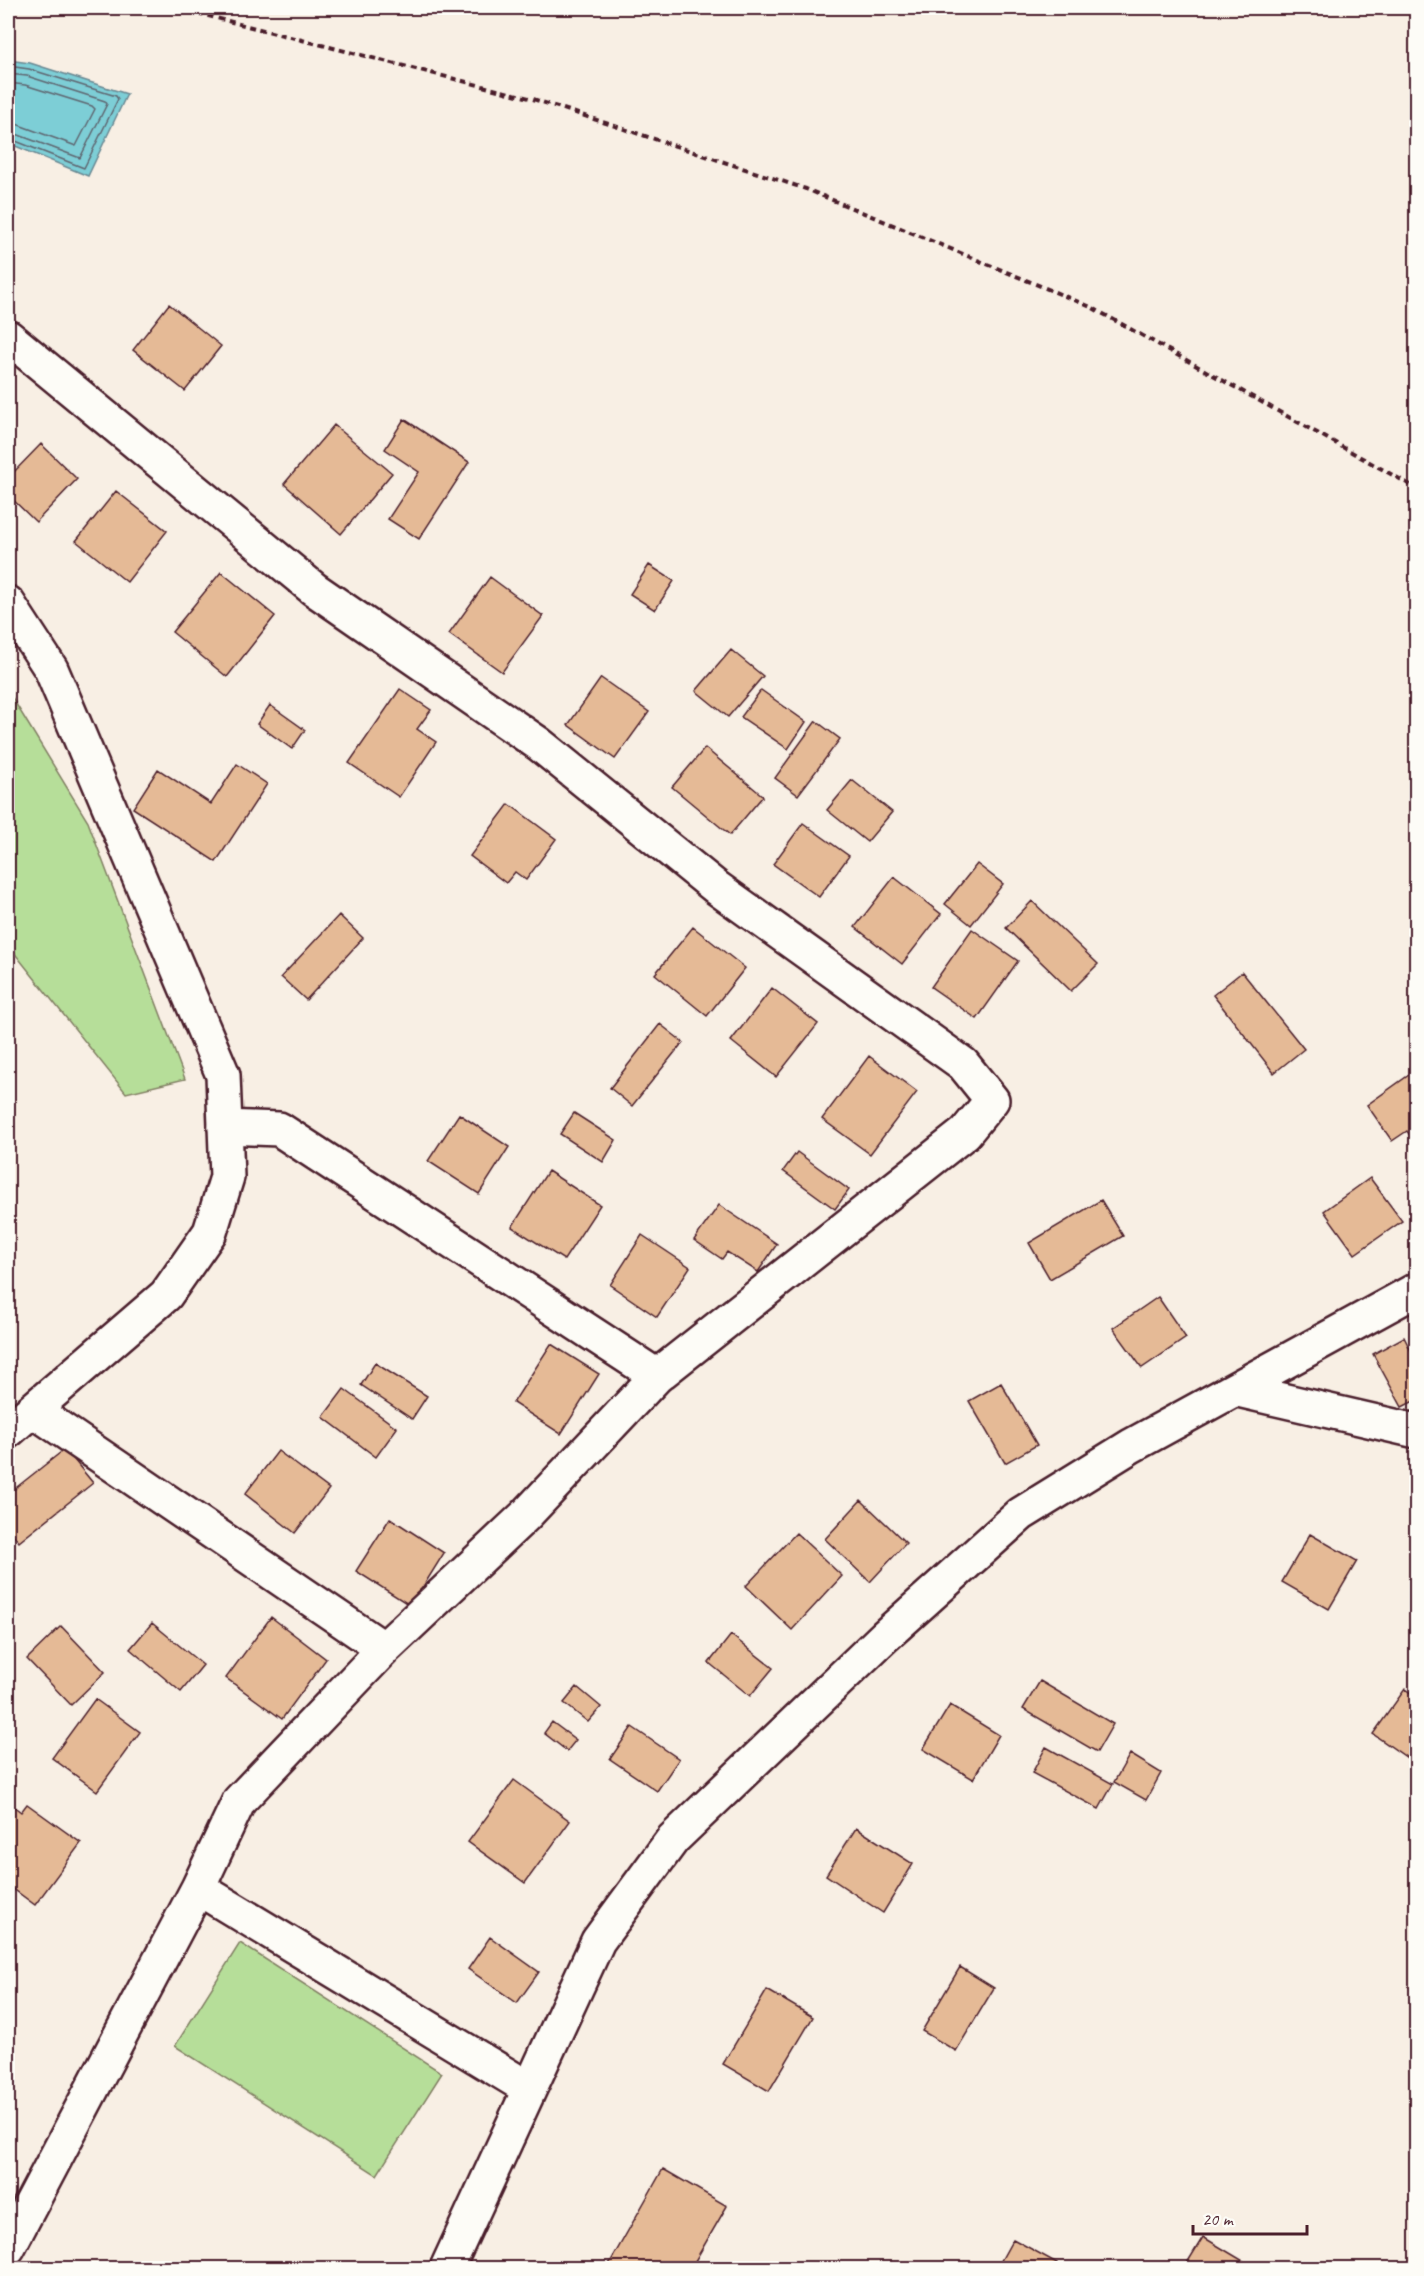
<svg xmlns="http://www.w3.org/2000/svg" width="1424" height="2276" font-family="Caveat,sans-serif">
<rect width="100%" height="100%" fill="#f8efe4"/>
<filter id="ink" filterUnits="userSpaceOnUse"><feTurbulence type="fractalNoise" baseFrequency=".0167" numOctaves="2"/><feDisplacementMap in="SourceGraphic" scale="12" xChannelSelector="R" yChannelSelector="G"/><feConvolveMatrix kernelMatrix="1 2 1 2 8 2 1 2 1" color-interpolation-filters="sRGB"/></filter>
<g filter="url(#ink)">
<path fill="#b6de99" stroke="#807e62" stroke-width="1.5" d="M8 691 88 822 185 1079 126 1093 8 945Z
M240 1943 442 2073 377 2175 175 2046Z"/>
<path fill="#7dced6" stroke="#698892" stroke-width="1.5" d="M8 60 30 63 127 94 88 176 8 143Z"/>
<g fill="none" stroke-linecap="round" stroke-linejoin="round">
<path stroke="#5e656f" stroke-width="1.5" d="M8 66 29 69 116 96 118 99 84 168 8 138
M8 74 27 76 105 101 107 104 80 158 8 131
M8 83 25 85 92 106 95 109 76 146 8 121"/>
</g>
<path fill="#e5ba96" stroke="#4a1f2b" stroke-width="1.5" d="M169 304 221 346 185 391 133 350Z
M404 419 469 462 419 539 388 519 419 472 385 449Z
M334 425 392 473 341 534 284 484Z
M41 444 77 479 36 522 8 495V478Z
M116 491 167 531 127 582 76 541Z
M649 565 674 581 655 610 630 594Z
M221 572 275 616 227 677 172 632Z
M490 577 543 616 502 672 449 634Z
M731 650 763 676 728 717 696 691Z
M601 678 649 712 615 759 568 725Z
M400 689 431 710 417 729 436 742 399 797 349 763Z
M761 690 806 722 788 749 741 717Z
M270 705 305 730 292 749 257 724Z
M816 721 840 739 798 795 775 778Z
M705 748 763 796 730 835 672 787Z
M237 764 267 784 216 862 133 808 158 769 211 804Z
M852 780 892 812 867 842 827 810Z
M509 804 556 839 526 880 515 872 506 883 470 856Z
M803 823 849 856 819 897 773 864Z
M977 864 1003 884 971 925 945 904Z
M894 877 941 914 902 964 855 927Z
M1032 901 1098 964 1071 991 1006 928Z
M339 915 363 938 306 1000 281 977Z
M693 927 745 968 707 1016 655 974Z
M972 929 1018 961 977 1019 931 987Z
M1242 972 1304 1049 1274 1073 1213 995Z
M772 988 818 1024 776 1077 731 1041Z
M660 1024 683 1042 632 1106 610 1088Z
M869 1056 917 1092 870 1154 822 1119Z
M1416 1070V1144L1407 1131 1392 1141 1367 1105Z
M574 1113 616 1140 603 1162 560 1134Z
M459 1114 509 1147 479 1194 428 1161Z
M797 1152 849 1190 835 1209 783 1171Z
M548 1171 600 1205 564 1260 512 1227Z
M1370 1178 1402 1221 1355 1254 1324 1211Z
M1101 1200 1123 1236 1050 1279 1029 1243Z
M719 1205 777 1244 758 1272 727 1252 722 1259 694 1240Z
M642 1235 690 1267 657 1317 610 1285Z
M1158 1297 1186 1338 1142 1368 1113 1328Z
M1404 1337 1416 1361V1400L1402 1407 1373 1354Z
M551 1344 599 1374 561 1434 513 1403Z
M375 1363 427 1396 412 1419 361 1385Z
M1001 1383 1037 1445 1005 1463 969 1401Z
M344 1389 397 1428 376 1457 323 1417Z
M65 1449 93 1483 19 1542 8 1528V1494Z
M278 1451 329 1489 295 1533 245 1494Z
M861 1500 906 1543 870 1582 825 1539Z
M390 1518 444 1553 411 1606 356 1571Z
M796 1533 842 1576 792 1630 746 1586Z
M1310 1534 1357 1561 1329 1609 1282 1582Z
M271 1617 326 1659 282 1719 226 1678Z
M152 1623 203 1665 181 1692 130 1649Z
M61 1626 105 1672 71 1705 27 1659Z
M731 1635 773 1668 750 1696 709 1663Z
M1040 1681 1113 1724 1097 1752 1023 1709Z
M577 1687 601 1707 588 1722 564 1703Z
M1405 1689 1416 1697V1764L1373 1734Z
M95 1699 140 1732 97 1791 52 1758Z
M950 1705 999 1735 973 1779 923 1749Z
M552 1722 576 1740 567 1751 544 1733Z
M632 1727 679 1759 657 1791 610 1759Z
M1046 1747 1113 1784 1099 1809 1032 1773Z
M1130 1754 1161 1773 1146 1800 1114 1782Z
M514 1780 570 1821 525 1883 468 1842Z
M8 1802 21 1812 27 1804 81 1843 35 1905 8 1885Z
M856 1828 913 1864 883 1913 826 1875Z
M490 1937 539 1972 517 2003 468 1969Z
M960 1967 994 1988 956 2051 922 2031Z
M767 1990 813 2017 769 2091 723 2064Z
M663 2169 727 2206 691 2268H607Z
M1203 2237 1255 2268H1184Z
M1013 2239 1057 2263 1054 2268H997Z"/>
<g fill="none" stroke-linecap="round" stroke-linejoin="round">
<g stroke="#4a1f2b" stroke-width="38">
<path id="minor" d="M8 337 314 589 539 744 717 888 963 1064 992 1100 965 1133 657 1376 525 1516 384 1649 239 1801 198 1888 8 2248
M225 1127 279 1129 657 1376
M1238 1390 1416 1431
M33 1410 384 1649
M198 1888 528 2088
M447 2268 598 1941 673 1839 885 1636 1021 1514 1131 1446 1416 1290"/>
</g>
<g stroke="#4a1f2b" stroke-width="38">
<path id="tertiary" d="M8 603 51 669 223 1075 227 1177 210 1232 166 1295 8 1431"/>
</g>
<path stroke="#4a1f2b" stroke-width="4" stroke-dasharray="6 4.5" stroke-linecap="butt" d="M177 8 533 99 806 189 1091 307 1416 488"/>
<use href="#minor" stroke="#fdfcf7" stroke-width="33"/>
<use href="#tertiary" stroke="#fdfcf7" stroke-width="33"/>
</g>
</g>
<rect width="1424" height="2276" fill="none" stroke="#fdfcf7" stroke-width="30"/>
<rect x="15" y="15" width="1394" height="2246" fill="none" stroke="#4a1f2b" stroke-width="2" filter="url(#ink)"/>
<path d="M1193 2225v9h114v-9" fill="none" stroke="#4a1f2b" stroke-width="3"/>
<text x="1202" y="2225" font-size="18" fill="#4a1f2b" stroke="#fdfcf7" stroke-width="4.5" paint-order="stroke">20 m</text>
</svg>
